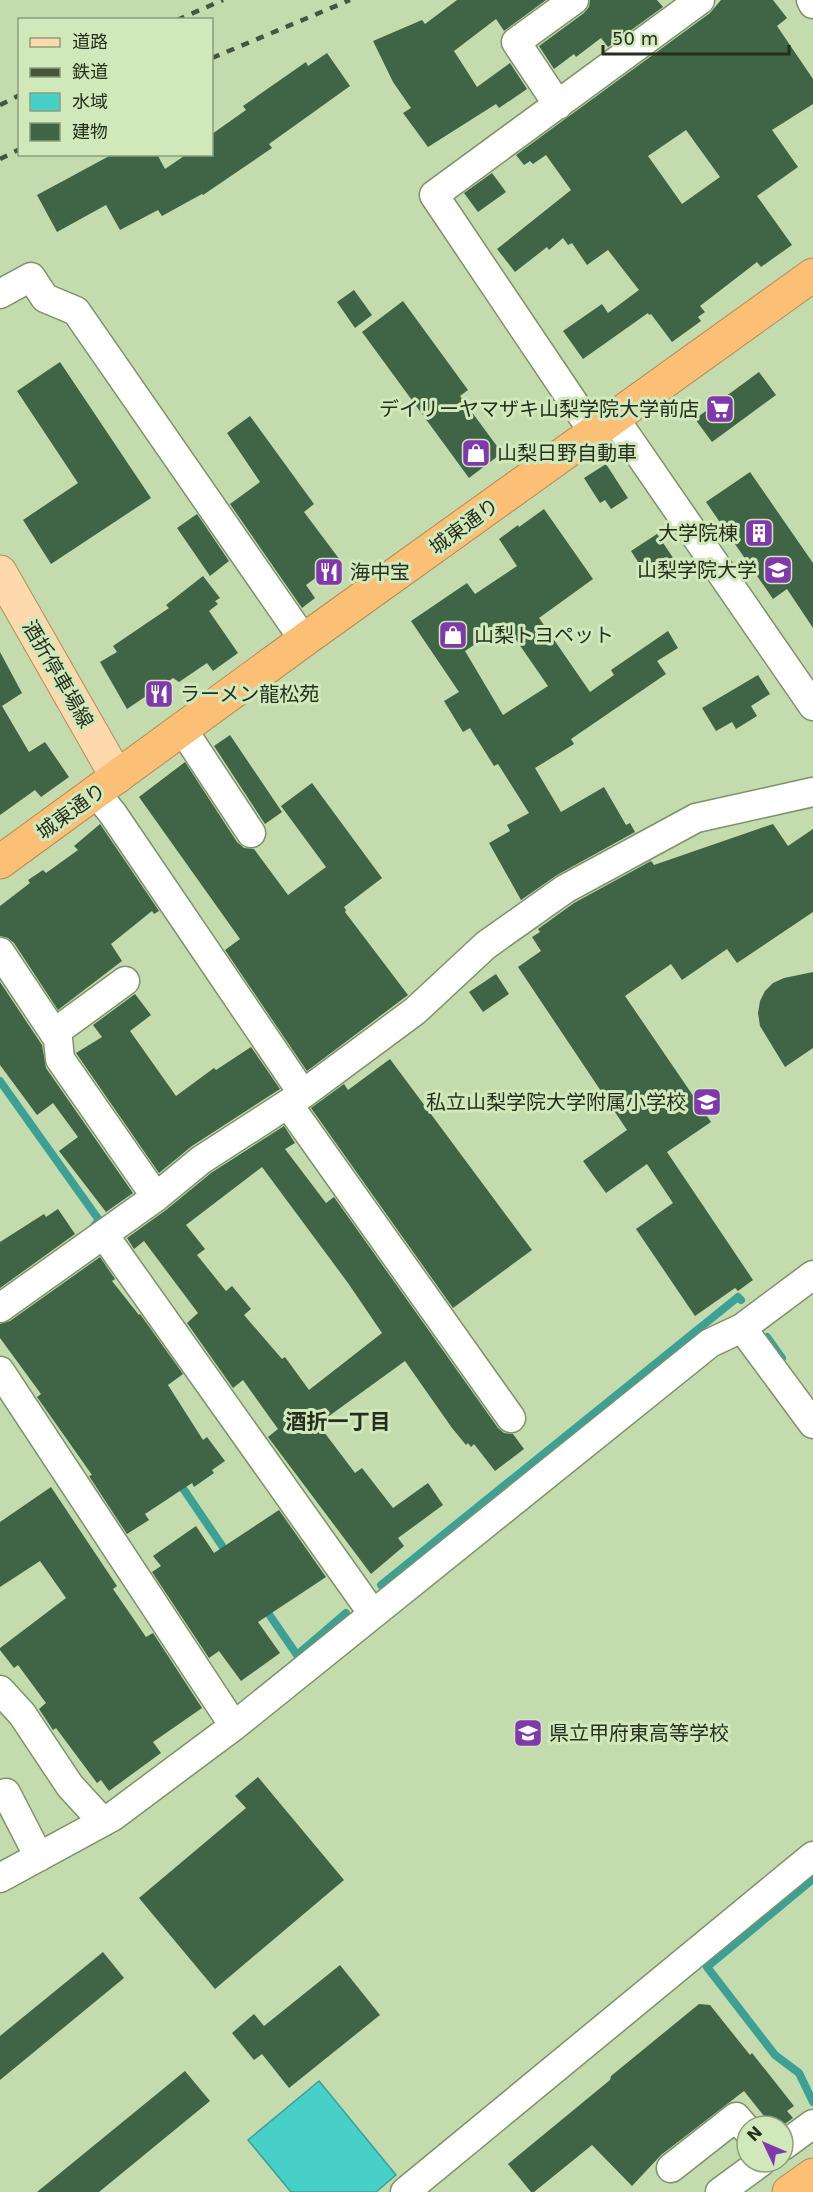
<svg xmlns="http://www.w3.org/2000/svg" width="813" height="2192" font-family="'DejaVu Sans','Noto Sans JP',sans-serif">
<rect width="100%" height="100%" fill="#c3dbad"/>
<path fill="#47d0c8" stroke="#3da095" stroke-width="1.5" d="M319 2081 396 2175 376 2192H291L248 2140Z"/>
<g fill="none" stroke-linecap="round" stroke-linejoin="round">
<path stroke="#3da095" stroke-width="8" d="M0 1081 99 1220 92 1229
M767 1337 782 1358
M178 1481 229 1556
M381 1585 738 1297 741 1300
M264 1607 297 1655 346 1613
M813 1879 707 1967 775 2055 799 2073 813 2102"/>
</g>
<path fill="#3f6546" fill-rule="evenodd" d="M457 0H546L504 31 496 19 454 51 477 87 510 63 527 89 499 108 496 104 428 147 403 113 411 108 393 82 373 41 422 20 425 24Z
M590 0H657L663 7 608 47 601 38 576 57 574 54 554 69 539 46 584 13 589 7Z
M721 0H773L787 18 777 26 813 79V104L772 130 798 167 757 196 792 245 761 267 757 262 700 306 705 312 698 317 701 321 672 342 651 314 649 315 648 313 583 359 563 331 602 304 608 313 639 290 608 250 587 265 572 243 568 245 563 238 549 250 547 247 515 272 497 249 571 190 546 155 533 164 530 161 524 165 516 155 710 13ZM686 130 720 177 682 204 648 156Z
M327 53 350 86 269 144 272 148 203 195 202 194 162 216 158 210 120 230 106 205 57 232 37 195 113 154H157L165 169 187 154H212V134L246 110 243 106 306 62 308 66Z
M492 173 506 192 478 212 464 193Z
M354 290 372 315 355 328 337 302Z
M403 301 468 390 460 396 502 453 469 478 362 332Z
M60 362 151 498 51 564 23 520 78 483 17 391Z
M759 372 776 395 712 442 695 419Z
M250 416 314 504 304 512 340 560 306 585 315 598 302 608 230 504 260 482 227 433Z
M606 464 628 498 611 509 605 500 600 503 584 478Z
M750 472 813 563V628L787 589 773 599 706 502Z
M544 509 593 579 539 618 590 692 614 675 611 670 668 631 678 648 657 661 666 674 571 739 574 744 535 768 561 812 604 787 626 825 630 823 635 832 557 875 521 900 489 843 510 831 507 825 529 813 498 764 494 766 470 728 463 732 444 701 459 692 411 621 467 583 475 594 517 566 499 539 518 525 519 527ZM505 624 548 686 503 715 465 651Z
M197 514 229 561 210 576 177 528Z
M657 534 676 562 649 579 631 551Z
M203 576 220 598 215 601 218 604 209 611 238 653 213 671 207 663 179 682 173 678 127 709 100 662 117 652 113 646 169 608 166 605Z
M0 652 22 693 2 706 29 752 45 742 69 777 41 797 35 790 0 815Z
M758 675 770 694 751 706 757 716 736 729 732 722 716 731 702 708Z
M230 735 282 812 265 824 214 746Z
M185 762 237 842 244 848 254 849 288 895 326 867 281 806 312 783 382 878 344 907 346 910 345 912 408 995 307 1071 225 950 240 939 139 797Z
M100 824 159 911 154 914 152 911 111 944 122 961 58 1010 14 943 8 938 0 936V906L30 883 28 880 43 870 46 873 78 850 74 846Z
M773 824 788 846 813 829V912L737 963 727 949 682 980 671 964 625 996 711 1122 667 1152 753 1280 738 1291 735 1288 695 1316 636 1229 673 1203 647 1164 606 1193 583 1161 627 1130 518 967 541 951 532 937 540 932 538 929 574 903 651 861 654 865Z
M813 972V1048L785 1067 760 1026 758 1013 760 1001 765 991 773 983 784 978Z
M496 974 509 994 483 1012 469 992Z
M0 982 42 1045 46 1068 133 1193 106 1212 59 1151 78 1137 53 1103 37 1115 0 1065Z
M135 994 151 1015 130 1031 176 1096 214 1068 216 1070 251 1047 280 1089 192 1146 159 1173 76 1053 102 1037 93 1025Z
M390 1059 532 1250 453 1308 311 1108 344 1084 348 1090Z
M284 1126 295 1143 285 1149 326 1203 334 1197 498 1428 504 1433 513 1434 524 1449 495 1471 474 1444 471 1447 468 1443 466 1445 452 1428 405 1361 318 1424 355 1473 362 1468 393 1508 428 1483 443 1505 398 1538 404 1546 371 1574 268 1437 278 1429 243 1380 233 1388 187 1323 198 1313 144 1241 134 1249 127 1238 166 1210 211 1173ZM262 1167 348 1283 382 1333 309 1390 285 1357 282 1359 244 1315 251 1309 232 1286 226 1291 197 1255 205 1249 186 1225Z
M58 1209 75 1234 0 1288V1242L44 1214 46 1217Z
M100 1257 115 1279 112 1281 139 1315 140 1314 183 1374 168 1385 203 1440 207 1437 225 1461 212 1470 214 1473 194 1487 192 1483 145 1514 149 1520 127 1534 89 1476 92 1475 37 1397 41 1394 0 1338V1324L10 1321Z
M51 1487 117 1586 113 1589 146 1637 153 1633 202 1708 153 1742 161 1753 109 1791 101 1780 97 1783 56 1728 53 1730 39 1709 46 1703 18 1665 14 1668 0 1650V1648L66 1598 40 1561 0 1587V1522Z
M279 1510 326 1577 258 1622 280 1653 241 1681 219 1651 209 1658 152 1572 161 1566 153 1556 196 1526 214 1553Z
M258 1777 344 1880 215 1989 139 1898 246 1808 235 1796Z
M103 1952 124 1978 0 2080V2036Z
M340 1965 380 2015 289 2088 262 2054 254 2060 232 2033 254 2014 264 2026Z
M699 2004 710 2005 750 2055 752 2053 794 2106 787 2111 793 2118 782 2126H772L744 2091 661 2155 632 2186 592 2145 534 2192H531L508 2164 610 2080 611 2076Z
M185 2071 210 2101 99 2192H37Z"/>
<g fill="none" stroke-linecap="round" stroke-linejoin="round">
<g stroke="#7d9268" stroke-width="31">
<path id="minor" d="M811 0 813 4
M558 105 516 42 574 0
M0 294 31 277 45 298 76 311 304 640
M615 419 813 706
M594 433 434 195 700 0
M183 730 251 833
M96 793 113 814 303 1094
M0 952 58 1039 60 1059 156 1197
M54 1033 125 981
M288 1104 511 1418
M104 1235 373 1614
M0 1308 156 1197 201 1160 303 1094 415 1011 486 945 565 889 696 818 813 792
M742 1328 813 1424
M0 1371 234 1726
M0 1690 22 1714 70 1786 103 1822
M0 1797 6 1793 39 1857
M0 1878 112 1817 234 1726 710 1343 742 1328 813 1275
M783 2146 813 2124
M671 2168 736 2117 747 2130
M405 2192 813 1856
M720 2192 761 2162"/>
</g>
<g stroke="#b18d57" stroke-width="35">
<path id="major" d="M0 572 117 777"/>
</g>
<g stroke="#b18d57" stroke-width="35">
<path id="highway" d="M0 862 304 640 813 275
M789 2192 813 2175"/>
</g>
<use href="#minor" stroke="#fff" stroke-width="28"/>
<use href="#major" stroke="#fdd9ad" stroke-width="33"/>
<use href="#highway" stroke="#fcbf76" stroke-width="33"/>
<path stroke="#48553d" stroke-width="4.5" stroke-dasharray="8 8" stroke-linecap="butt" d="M177 20 223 0
M212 58 350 0
M0 105 20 95
M0 159 20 149"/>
</g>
<defs>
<g id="supermarket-square" transform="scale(1.5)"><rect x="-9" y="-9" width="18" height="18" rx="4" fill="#8039ac" stroke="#d0e8ba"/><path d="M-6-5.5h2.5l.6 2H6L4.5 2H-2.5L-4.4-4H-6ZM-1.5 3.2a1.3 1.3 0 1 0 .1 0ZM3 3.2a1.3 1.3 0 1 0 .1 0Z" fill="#fff"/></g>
<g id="shop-square" transform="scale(1.5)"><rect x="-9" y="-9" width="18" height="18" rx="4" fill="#8039ac" stroke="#d0e8ba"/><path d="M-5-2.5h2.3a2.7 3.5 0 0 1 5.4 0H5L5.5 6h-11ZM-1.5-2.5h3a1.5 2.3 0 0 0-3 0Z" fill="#fff"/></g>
<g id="building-square" transform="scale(1.5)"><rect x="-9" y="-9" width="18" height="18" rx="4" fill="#8039ac" stroke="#d0e8ba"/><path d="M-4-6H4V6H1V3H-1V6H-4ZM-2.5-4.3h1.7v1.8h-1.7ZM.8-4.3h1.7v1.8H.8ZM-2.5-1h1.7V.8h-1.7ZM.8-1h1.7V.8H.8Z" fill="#fff"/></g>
<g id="university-square" transform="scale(1.5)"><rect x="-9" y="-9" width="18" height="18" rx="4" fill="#8039ac" stroke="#d0e8ba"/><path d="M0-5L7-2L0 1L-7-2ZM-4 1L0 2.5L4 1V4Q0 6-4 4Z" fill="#fff"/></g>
<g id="restaurant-square" transform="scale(1.5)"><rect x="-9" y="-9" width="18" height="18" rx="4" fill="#8039ac" stroke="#d0e8ba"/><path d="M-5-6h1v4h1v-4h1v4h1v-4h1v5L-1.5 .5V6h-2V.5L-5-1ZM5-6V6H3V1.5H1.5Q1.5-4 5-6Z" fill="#fff"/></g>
<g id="school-square" transform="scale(1.5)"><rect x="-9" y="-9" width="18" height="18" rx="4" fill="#8039ac" stroke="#d0e8ba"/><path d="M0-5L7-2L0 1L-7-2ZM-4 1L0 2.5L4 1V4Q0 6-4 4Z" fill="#fff"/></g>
</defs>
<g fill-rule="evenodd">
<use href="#supermarket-square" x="720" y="409"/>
<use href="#shop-square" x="476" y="453"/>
<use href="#building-square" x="759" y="533"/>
<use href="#university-square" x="778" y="570"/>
<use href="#restaurant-square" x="329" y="572"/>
<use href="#shop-square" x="453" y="635"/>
<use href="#restaurant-square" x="159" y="694"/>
<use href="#school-square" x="707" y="1102"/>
<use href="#school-square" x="528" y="1733"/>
</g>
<g text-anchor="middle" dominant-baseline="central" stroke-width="6" stroke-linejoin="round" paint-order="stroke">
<g font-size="20" fill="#262f1d" stroke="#d0e8ba" text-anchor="start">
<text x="699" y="409" text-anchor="end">デイリーヤマザキ山梨学院大学前店</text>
<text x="497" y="453">山梨日野自動車</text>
<text x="738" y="533" text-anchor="end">大学院棟</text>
<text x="757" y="570" text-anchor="end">山梨学院大学</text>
<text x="350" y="572">海中宝</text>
<text x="474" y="635">山梨トヨペット</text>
<text x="180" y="694">ラーメン龍松苑</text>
<text x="686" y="1102" text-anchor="end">私立山梨学院大学附属小学校</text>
<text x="549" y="1733">県立甲府東高等学校</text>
</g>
<g font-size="20" fill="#262f1d" stroke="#d0e8ba">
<text transform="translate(464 526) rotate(-36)">城東通り</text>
<text transform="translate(58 674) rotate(60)">酒折停車場線</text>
<text transform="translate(71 811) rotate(-36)">城東通り</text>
</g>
<g font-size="21" font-weight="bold" fill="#262f1d" stroke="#d0e8ba">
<text x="338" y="1422">酒折一丁目</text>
</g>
</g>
<rect x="18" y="18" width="195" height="138" fill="#d0e8ba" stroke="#8c9e7b" stroke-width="1.5"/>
<rect x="30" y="38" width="30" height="9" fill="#fdd9ad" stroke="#8c9e7b" stroke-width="1.5"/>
<text x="72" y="48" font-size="18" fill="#262f1d">道路</text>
<rect x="30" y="68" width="30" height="9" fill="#48553d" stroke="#8c9e7b" stroke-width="1.5"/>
<text x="72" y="78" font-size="18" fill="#262f1d">鉄道</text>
<rect x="30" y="93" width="30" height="18" fill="#47d0c8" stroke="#8c9e7b" stroke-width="1.5"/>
<text x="72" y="108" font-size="18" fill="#262f1d">水域</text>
<rect x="30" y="123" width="30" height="18" fill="#3f6546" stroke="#8c9e7b" stroke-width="1.5"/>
<text x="72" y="138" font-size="18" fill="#262f1d">建物</text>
<g transform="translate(765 2144) rotate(314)"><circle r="28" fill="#d0e8ba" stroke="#8c9e7b" stroke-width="1.5"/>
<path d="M0-4.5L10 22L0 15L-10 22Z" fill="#8039ac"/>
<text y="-9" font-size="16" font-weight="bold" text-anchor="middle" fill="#262f1d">N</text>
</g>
<path d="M603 45v9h186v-9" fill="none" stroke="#262f1d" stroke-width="3"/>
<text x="612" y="45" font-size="18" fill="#262f1d" stroke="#d0e8ba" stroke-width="4.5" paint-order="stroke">50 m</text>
</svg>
